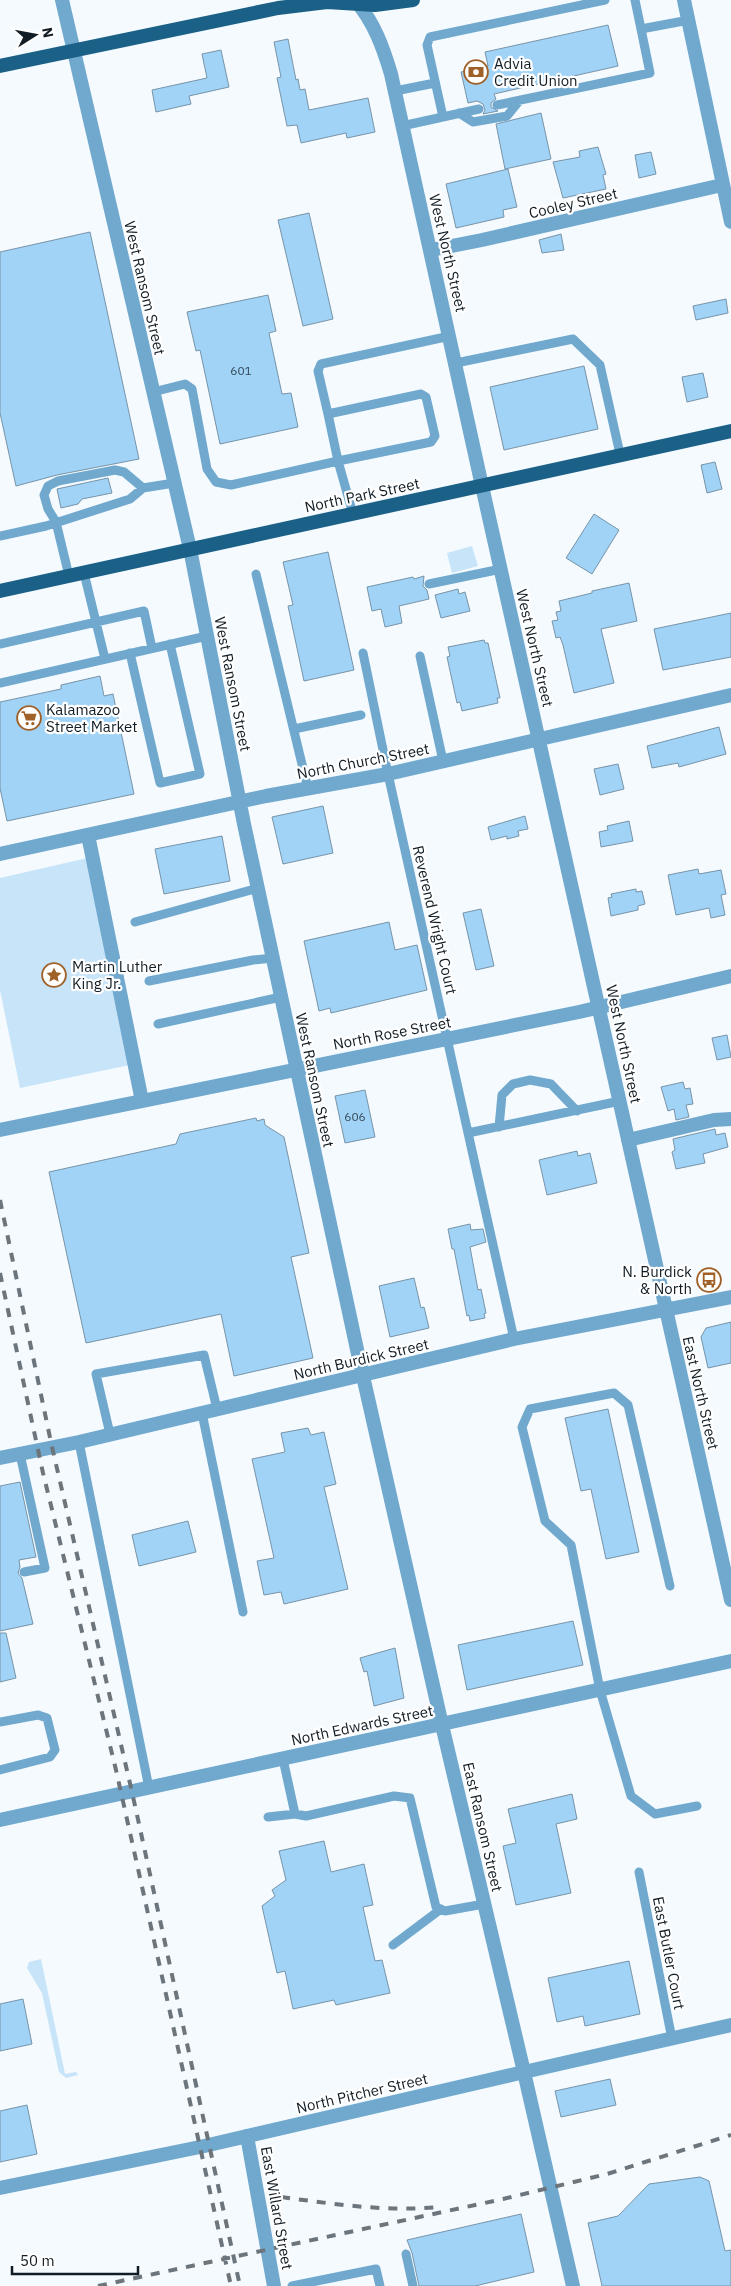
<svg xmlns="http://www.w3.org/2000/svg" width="731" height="2286" font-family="'IBM Plex Sans',sans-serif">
<rect width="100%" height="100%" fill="#f4fafe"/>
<path fill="#c7e4f9" d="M472 546 478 566 452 573 447 553Z
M92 857 134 1064 20 1088 0 990V878Z
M41 1959 65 2074 76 2072 78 2075 66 2078 59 2072 42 1993 27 1968 29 1962Z"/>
<path fill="#a1d3f7" stroke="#7794a8" d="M608 25 618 66 494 94 496 99 491 103V107L498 111 483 114 485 110 483 104 477 101 468 103 461 72 488 66 485 52Z
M288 39 296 80 298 79 300 90 305 89 309 110 368 98 375 132 347 138 346 133 301 143 297 125 287 126 277 78 281 77 274 42Z
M221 50 229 87 189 96 191 104 156 112 152 90 207 78 202 54Z
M541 113 551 159 505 169 496 124Z
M598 147 606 174 603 175 606 189 563 198 553 162 580 157 579 151Z
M651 152 656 174 639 178 635 155Z
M508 169 517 207 503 210 504 217 456 228 446 184Z
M309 213 333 319 303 326 278 220Z
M90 232 139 459 57 475 16 486 0 413V252Z
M561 234 564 250 542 253 539 240Z
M268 295 276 331 269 333 282 394 291 393 298 427 220 444 200 350 196 351 187 312Z
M726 299 728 313 696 320 693 306Z
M584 366 598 429 504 450 490 387Z
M703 373 708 397 687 402 682 377Z
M715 462 722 489 707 493 701 465Z
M108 478 112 493 82 499 78 504 61 508 57 489Z
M594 514 619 530 592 574 566 558Z
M328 552 354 670 304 681 288 606 293 605 283 562Z
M424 576 423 586 427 590 429 599 399 606 402 623 385 627 381 609 372 611 367 587 413 577 414 579Z
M629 583 637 621 601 629 614 683 574 693 563 645 560 637 556 638 552 621 558 620 556 612 561 611 559 601 592 593V591Z
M458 589 459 594 465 592 470 611 441 618 435 595Z
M731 613V657L663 670 654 629Z
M484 640 485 643H488L500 698H497L498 703 462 711 460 702 457 703 447 657 450 656 448 647Z
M100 676 104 696 113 694 134 794 7 821 0 788V702L61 689V685Z
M719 727 726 754 679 767 678 763 652 768 647 746Z
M618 764 624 789 600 795 594 769Z
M323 806 333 853 283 864 272 817Z
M525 816 528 829 518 831 519 836 507 839V836L491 840 488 827Z
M629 821 633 841 601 847 599 832 608 830 607 826Z
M222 836 230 881 164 894 155 849Z
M698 869 699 874 721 870 726 894 721 895 725 915 711 918 709 908 676 915 668 875Z
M636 889V892L642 891 645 904 638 906V910L611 916 608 898 612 897 611 894Z
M481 909 494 966 476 970 463 913Z
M389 922 395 950 417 945 427 990 331 1013 330 1008 319 1011 304 941Z
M727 1035 731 1057 717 1060 712 1038Z
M683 1082 685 1089 690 1088 693 1104 686 1105 689 1117 676 1120 674 1109 668 1111 661 1087Z
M365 1090 375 1137 345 1143 335 1096Z
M256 1118 257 1121 264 1119 265 1125 284 1137 309 1253 291 1257 313 1358 234 1376 221 1314 86 1343 49 1172 176 1144 180 1134Z
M715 1129 716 1135 725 1133 728 1147 703 1154 705 1163 676 1169 672 1152 675 1150 673 1139Z
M577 1151 578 1156 590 1153 597 1183 547 1195 539 1160Z
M470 1224 471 1230 483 1229 486 1242 470 1247 478 1290 481 1289 486 1313 484 1314 485 1318 470 1321 469 1315 467 1316 454 1249H452L448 1229Z
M414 1278 421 1308 424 1307 429 1328 390 1337 379 1286Z
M731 1322V1363L708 1368 701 1337 706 1328Z
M608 1409 639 1552 606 1559 591 1489 581 1491 565 1418Z
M308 1428 311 1435 324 1432 336 1484 324 1487 348 1589 284 1604 281 1592 264 1595 257 1561 274 1558 252 1459 285 1452 281 1433Z
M20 1482 36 1557 19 1560 20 1567 18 1573 22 1578 33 1624 0 1631V1486Z
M188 1521 196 1552 139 1566 132 1535Z
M573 1621 583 1665 467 1690 458 1645Z
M0 1633H6L16 1678 0 1682Z
M395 1648 404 1698 374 1706 367 1671 364 1672 360 1658Z
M572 1794 577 1819 556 1824 571 1893 516 1905 503 1846 516 1843 508 1809Z
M324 1841 331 1872 364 1864 373 1905 363 1907 375 1961 382 1960 390 1993 336 2005 334 2000 293 2009 285 1971 277 1973 262 1906 275 1896 272 1890 286 1880 279 1851Z
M629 1961 640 2014 585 2026 583 2016 557 2022 548 1978Z
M23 1999 32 2044 0 2051V2004Z
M610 2079 616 2105 561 2117 555 2091Z
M27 2105 37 2154 0 2162V2111Z
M700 2177 709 2181 725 2251 731 2250V2286H602L588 2223 618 2216 649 2184Z
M521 2214 534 2272 475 2286H419L412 2253 407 2240Z"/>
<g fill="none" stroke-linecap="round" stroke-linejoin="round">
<path stroke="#70a8ce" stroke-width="9" d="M635 0 641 29 689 20
M395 91 435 83
M497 105 650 73 641 29
M459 113 473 122 507 116 520 100
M443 117 427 45 430 37 605 0
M402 126 479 109
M456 363 573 339 600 365 620 454
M153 392 185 384 192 389 207 469 216 482 231 485 338 461 328 414
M353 514 338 461 431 442 435 436 426 397 421 394 328 414 318 371 321 364 450 336
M0 536 46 526 130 499 143 488 174 483
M84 573 105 659
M256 574 308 789
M69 576 56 522 48 509 44 495 48 486 58 481 115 470 124 472 143 488
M429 584 501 569
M0 644 144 611 152 648
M130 653 160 783 200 774 170 644
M363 653 388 774 514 1339
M420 656 443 761
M0 683 207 636
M294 729 361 715
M135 922 258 888
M149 981 253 960 273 958
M158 1024 281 997
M499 1127 502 1095 513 1084 530 1080 551 1084 577 1111
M468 1133 620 1101
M202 1413 243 1612
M110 1434 96 1374 204 1355 217 1409
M79 1442 149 1788
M20 1454 45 1568 24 1572
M670 1586 628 1405 614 1393 530 1409 522 1427 545 1521 571 1545 600 1690 631 1796 655 1814 697 1806
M0 1722 38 1715 47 1718 55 1750 50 1757 0 1770
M283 1759 295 1814 306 1816 394 1796 410 1798 436 1907 445 1911 484 1904
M268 1817 295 1814
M639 1872 672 2039
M393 1945 441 1909
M406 2254 413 2286
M292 2286 376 2269 380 2286"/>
<path stroke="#70a8ce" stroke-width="14" d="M62 0 190 549 244 824 358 1354 442 1725 524 2072 731 2025
M684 0 731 222
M431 250 482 240 722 185
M482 486 731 1600
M88 835 142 1101
M0 854 266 796 388 774 731 695
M0 1130 579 1012 731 976
M628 1140 714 1120 731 1119
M0 1458 79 1442 514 1339 731 1297
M0 1820 731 1661
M247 2136 274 2286"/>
<path stroke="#70a8ce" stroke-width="14" d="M355 0C374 22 383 47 391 74L482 486
M0 2188 200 2147 524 2072 573 2286"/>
<path stroke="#1b6087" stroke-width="14" d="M0 66 278 8 327 2 375 5 413 0
M0 591 731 431"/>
<path stroke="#6c757c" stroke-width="4" stroke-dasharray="9 9" stroke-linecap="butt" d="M0 1200 52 1447 132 1792 240 2286
M0 1273 43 1473 116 1770 231 2286
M281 2197C334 2204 385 2212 438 2207
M98 2286 503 2199 607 2174 731 2135"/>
</g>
<defs>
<g id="bank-ring" transform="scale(1.25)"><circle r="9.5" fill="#fff" stroke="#a06129" stroke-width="1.5"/><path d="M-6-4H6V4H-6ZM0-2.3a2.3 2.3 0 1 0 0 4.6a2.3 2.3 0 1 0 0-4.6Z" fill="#a06129"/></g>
<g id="supermarket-ring" transform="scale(1.25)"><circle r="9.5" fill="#fff" stroke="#a06129" stroke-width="1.5"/><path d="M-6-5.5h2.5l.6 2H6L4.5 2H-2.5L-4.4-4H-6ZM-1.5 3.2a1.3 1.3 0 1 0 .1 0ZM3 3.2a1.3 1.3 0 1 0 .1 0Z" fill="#a06129"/></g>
<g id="sight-ring" transform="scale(1.25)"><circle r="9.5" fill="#fff" stroke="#a06129" stroke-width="1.5"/><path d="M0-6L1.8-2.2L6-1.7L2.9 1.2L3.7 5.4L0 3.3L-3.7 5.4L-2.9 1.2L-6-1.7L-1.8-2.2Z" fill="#a06129"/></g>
<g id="bus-ring" transform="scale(1.25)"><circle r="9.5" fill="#fff" stroke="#a06129" stroke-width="1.5"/><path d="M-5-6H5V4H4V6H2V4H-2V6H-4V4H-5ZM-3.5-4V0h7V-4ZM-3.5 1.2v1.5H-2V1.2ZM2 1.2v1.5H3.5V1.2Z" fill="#a06129"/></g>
</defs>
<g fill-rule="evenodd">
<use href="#bank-ring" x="476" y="72"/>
<use href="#supermarket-ring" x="29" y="718"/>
<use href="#sight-ring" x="54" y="975"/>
<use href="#bus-ring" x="709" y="1280"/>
</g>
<g text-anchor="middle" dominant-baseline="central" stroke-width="4.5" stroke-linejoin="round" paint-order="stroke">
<g font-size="12" fill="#354a59">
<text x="241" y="370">601</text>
<text x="355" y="1116">606</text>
</g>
<g font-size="15" fill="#111c24" stroke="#fff" text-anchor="start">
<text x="494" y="63">Advia<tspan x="494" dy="17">Credit Union</tspan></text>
<text x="46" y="709">Kalamazoo<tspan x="46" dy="17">Street Market</tspan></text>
<text x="72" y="966">Martin Luther<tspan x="72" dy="17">King Jr.</tspan></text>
<text x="692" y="1271" text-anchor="end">N. Burdick<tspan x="692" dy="17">&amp; North</tspan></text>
</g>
<g font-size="15" fill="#111c24" stroke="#fff">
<text transform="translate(573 203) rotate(-13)">Cooley Street</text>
<text transform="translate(448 253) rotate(77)">West North Street</text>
<text transform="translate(145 288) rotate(77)">West Ransom Street</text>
<text transform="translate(362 495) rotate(-12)">North Park Street</text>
<text transform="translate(535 648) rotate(77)">West North Street</text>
<text transform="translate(233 684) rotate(79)">West Ransom Street</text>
<text transform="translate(363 761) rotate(-11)">North Church Street</text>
<text transform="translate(435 920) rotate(77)">Reverend Wright Court</text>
<text transform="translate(392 1033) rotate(-11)">North Rose Street</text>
<text transform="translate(624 1044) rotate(78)">West North Street</text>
<text transform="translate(315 1080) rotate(78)">West Ransom Street</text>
<text transform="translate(361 1359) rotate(-13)">North Burdick Street</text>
<text transform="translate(701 1393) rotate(77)">East North Street</text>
<text transform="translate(362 1725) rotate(-12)">North Edwards Street</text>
<text transform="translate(483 1827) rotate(77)">East Ransom Street</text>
<text transform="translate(669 1953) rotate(79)">East Butler Court</text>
<text transform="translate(362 2093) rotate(-13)">North Pitcher Street</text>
<text transform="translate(277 2208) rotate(80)">East Willard Street</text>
</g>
</g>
<g transform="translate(35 35) rotate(79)" stroke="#ffffff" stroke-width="4" paint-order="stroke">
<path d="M0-4L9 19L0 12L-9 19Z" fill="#111c24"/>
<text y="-8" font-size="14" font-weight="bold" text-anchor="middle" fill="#111c24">N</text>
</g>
<path d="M12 2266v8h126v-8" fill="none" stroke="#111c24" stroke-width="2.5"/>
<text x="20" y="2266" font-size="15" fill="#111c24" stroke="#ffffff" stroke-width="4" paint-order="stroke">50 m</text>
</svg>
